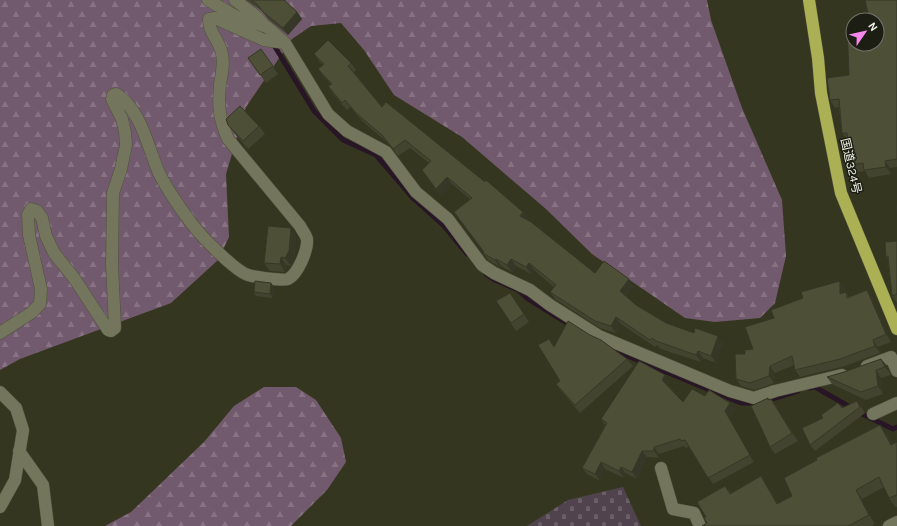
<svg xmlns="http://www.w3.org/2000/svg" width="897" height="526" font-family="Karla,'Noto Sans JP',sans-serif">
<defs>
<pattern id="forest-firs" width="22" height="20" patternUnits="userSpaceOnUse"><rect width="22" height="20" fill="#715a6d"/><path d="M5 1l3.5 6h-7zM16 11l3.5 6h-7z" fill="#867282"/></pattern>
<pattern id="cemetery-stones" width="16" height="16" patternUnits="userSpaceOnUse"><rect width="16" height="16" fill="#51434e"/><path d="M2 7V4a2 2 0 0 1 4 0v3zM10 15v-3a2 2 0 0 1 4 0v3z" fill="#6a5f67"/></pattern>
</defs>
<rect width="100%" height="100%" fill="#353620"/>
<path fill="url(#forest-firs)" d="M0 0H707L711 20 742 108 782 200 786 256 775 303 760 318 715 322 685 318 592 254 546 209 462 137 394 95 364 50 341 23 311 26 292 39 246 107 226 174 229 237 218 260 171 303 20 359 0 370Z
M264 387H296L316 400 341 438 346 462 327 490 291 526H105L131 512 204 442 234 406Z"/>
<path fill="url(#cemetery-stones)" d="M623 487 641 526H527L568 500Z"/>
<g fill="none" stroke-linecap="round" stroke-linejoin="round">
<path stroke="#281526" stroke-width="5" d="M272 42 314 111 343 140 376 155 413 198 444 226 467 254
M486 274 493 279 518 290 528 299 573 327
M611 349 741 403H758
M809 388 815 387 862 414 893 429 897 427
M765 401 798 391"/>
<g stroke="#50513d" stroke-width="13">
<path id="minor" d="M208 0 237 17 267 27 285 43 328 114 347 131 386 152 416 192 448 219 482 265 494 273 530 290 550 305 599 336 730 391 754 398 775 391 842 375
M235 0 257 17 263 24
M0 333 31 313 40 304 41 289 29 235 28 215 31 209 37 211 42 218 46 236 54 253 74 278 108 330 111 331 115 328 112 264 113 193 121 169 126 145 125 132 122 119 112 99 113 95 116 94C141 109 148 148 159 173 168 191 180 208 192 224 201 236 235 271 248 275 254 277 283 281 288 279 298 274 308 250 307 239 306 235 302 230 300 226L228 139C219 119 218 106 220 84 222 74 224 64 222 54 220 41 208 32 209 19L215 18 264 40 285 43
M867 366 891 357 897 371
M0 392 16 408 23 430 15 480 0 507
M873 414 897 403
M19 451 43 485 48 526
M661 468 673 509 694 513 700 526
M889 526 897 522"/>
</g>
<g stroke="#50513d" stroke-width="13">
<path id="highway" d="M809 0 818 58 821 93 841 193 897 329"/>
</g>
<use href="#minor" stroke="#73755c" stroke-width="12"/>
<use href="#highway" stroke="#acb055" stroke-width="12"/>
</g>
<path fill="#42442f" d="M246 0H286L285 1 297 12 302 19 288 35 269 20 262 11Z
M897 0V167L890 168 891 174 869 178 865 171 856 172 851 165 848 140 842 133 839 107 835 108 830 100 849 75 853 44 869 18Z
M261 49 278 74 266 83 248 58Z
M314 54 351 63 356 70 354 72 382 107 485 182 523 212 528 220H527L595 273 634 287 626 296 636 305 666 323 723 343 716 363 703 358 701 362 661 349 657 345 655 347 621 324 616 333 600 328 555 299 550 292 554 287 534 270 531 274 516 266 512 272 501 266 500 268 498 266 488 260 483 253 484 252 454 212 470 199 452 184 441 196 422 170 429 163 410 148 398 156 387 142 362 121 350 107 347 110 333 94 328 86 331 84 323 76 318 69 323 65 319 61Z
M228 125 259 126 265 134 248 149 234 133Z
M296 236 294 259 291 266 286 265 285 272 270 271 264 263Z
M897 241V303L892 296 888 259 886 257Z
M840 281 845 289V293L846 292 849 297 867 290 872 297 891 342 878 347 880 353 845 366 800 377 795 370 794 365 775 373 774 383 755 390 741 386 736 379 745 354 753 349 774 318 803 298Z
M271 283 274 287 273 298 256 296 254 292Z
M510 293 529 322 516 331 496 301Z
M555 346 627 359 633 366 580 413 561 391 556 384 560 381Z
M881 359 887 366 891 375 881 378 883 394 866 400 832 384 827 377 844 372Z
M669 382 667 385 683 402 705 396 735 409 729 418 754 462 713 484 689 447 685 448 684 446 659 454V458L647 457 637 479 625 473 624 478 605 469 600 481 587 474 582 468 605 425 601 419Z
M768 398 777 407 798 441 775 454 770 447Z
M857 401 865 413 815 451 810 445 842 408Z
M887 434 892 444 897 442V507H895L889 498 884 487 862 499 875 524 872 526H702L707 523 706 517 725 486 731 493 767 485 778 503 792 496Z"/>
<path fill="#363726" d="M297 12 302 19 288 35 283 28Z
M885 161 890 168 891 174 886 167Z
M447 177 452 184 441 196 436 189Z
M523 212 528 220 525 224 520 216Z
M291 228 296 236 294 259 291 266 285 258Z
M281 257 286 265 285 272 280 264Z
M496 259 501 266 500 268 495 260Z
M511 259 516 266 512 272 507 265Z
M529 263 534 270 531 274 526 267Z
M629 279 634 287 625 298 620 291Z
M840 281 845 289V301L840 294Z
M271 283 274 287 273 298 270 294Z
M867 290 872 297 891 342 886 334Z
M616 317 621 324 616 333 611 326Z
M718 336 723 343 716 363 711 356Z
M873 340 878 347 880 353 875 346Z
M698 351 703 358 701 362 696 355Z
M881 359 887 366 891 375 885 367Z
M770 366 775 373 774 383 769 376Z
M876 370 881 378 883 394 878 386Z
M665 375 669 382 667 387 662 380Z
M771 399 777 407 798 441 792 433Z
M730 403 735 409 729 418 754 462 750 455 725 411Z
M880 425 887 434 897 454 891 445Z
M654 447 659 454V458L654 451Z
M642 451 647 457 637 479 632 472Z
M601 462 605 469 600 481 595 474Z
M621 467 625 473 624 478 619 471Z
M761 476 767 485 783 512 777 504Z
M856 490 862 499 875 524 869 515Z"/>
<path fill="#4d4f37" stroke="#363726" d="M251 0H284L297 12 283 28 264 13 257 4Z
M865 0H897V159L885 161 886 167 864 170 863 163 851 165 847 133H842L839 99 830 100 827 78 849 75 847 25 853 24V44H877V20H859V19L869 18Z
M328 40 351 63 348 66 382 107 386 102 485 182 486 180 523 212 520 216 531 222 595 273 604 261 629 279 620 291 636 305 666 323 694 333 695 328 718 336 711 356 698 351 696 355 656 341 652 338 650 340 616 317 611 326 595 321 550 292 556 285 529 263 526 267 511 259 507 265 496 259 495 260 493 259 483 253 484 252 454 212 472 198 447 177 436 189 422 170 431 161 405 140 393 149 382 135 357 114 345 100 342 103 328 86 332 84 318 69 324 64 314 54Z
M261 49 273 66 260 75 248 58Z
M240 106 259 126 243 141 228 125 226 119Z
M896 206H897V213Z
M268 226 291 228 289 251 285 258 281 257 280 264 264 263Z
M897 241V294L892 296 888 256 886 257 885 242Z
M255 281 271 283 270 294 254 292Z
M840 281V294L846 292 847 298 867 290 886 334 873 340 875 346 840 359 795 370 792 356 770 366 769 376 750 383 736 379 735 354H745V350L753 349 745 327 774 318 771 310 803 298 801 292Z
M510 293 524 314 511 323 496 301Z
M568 321 590 335 601 340 627 359 575 405 556 384 560 381 538 345 549 339 554 347Z
M881 359 885 367 876 370 878 386 861 392 827 377 844 372Z
M639 361 665 375 662 380 683 402 692 389 705 396 709 390 730 403 725 411 750 455 708 478 685 440 681 441 680 439 654 447V451H642L632 472 621 467 619 471 601 462 595 474 582 468 607 423 601 419Z
M768 398V400L771 399 792 433 770 447 751 406Z
M857 401 860 407 810 445 802 428 823 418 821 415 838 403 842 408Z
M880 425 891 445 897 442V495L889 498 879 477 856 490 869 515 848 526H702L707 523 704 518 706 517 697 502 725 486 730 494 761 476 777 504 792 496 784 478 817 460 816 458Z"/>
<g text-anchor="middle" dominant-baseline="central" stroke-width="3" stroke-linejoin="round" paint-order="stroke">
<g font-size="12" fill="#f0f2e4" stroke="#1c1d13">
<text transform="translate(851 166) rotate(77)">国道324号</text>
</g>
</g>
<g transform="translate(865 32) rotate(56)"><circle r="19" fill="#1c1d13" stroke="#717267"/>
<path d="M0-3L7 15L0 10L-7 15Z" fill="#f788eb"/>
<text y="-6" font-size="11" font-weight="bold" text-anchor="middle" fill="#f0f2e4">N</text>
</g>
</svg>
